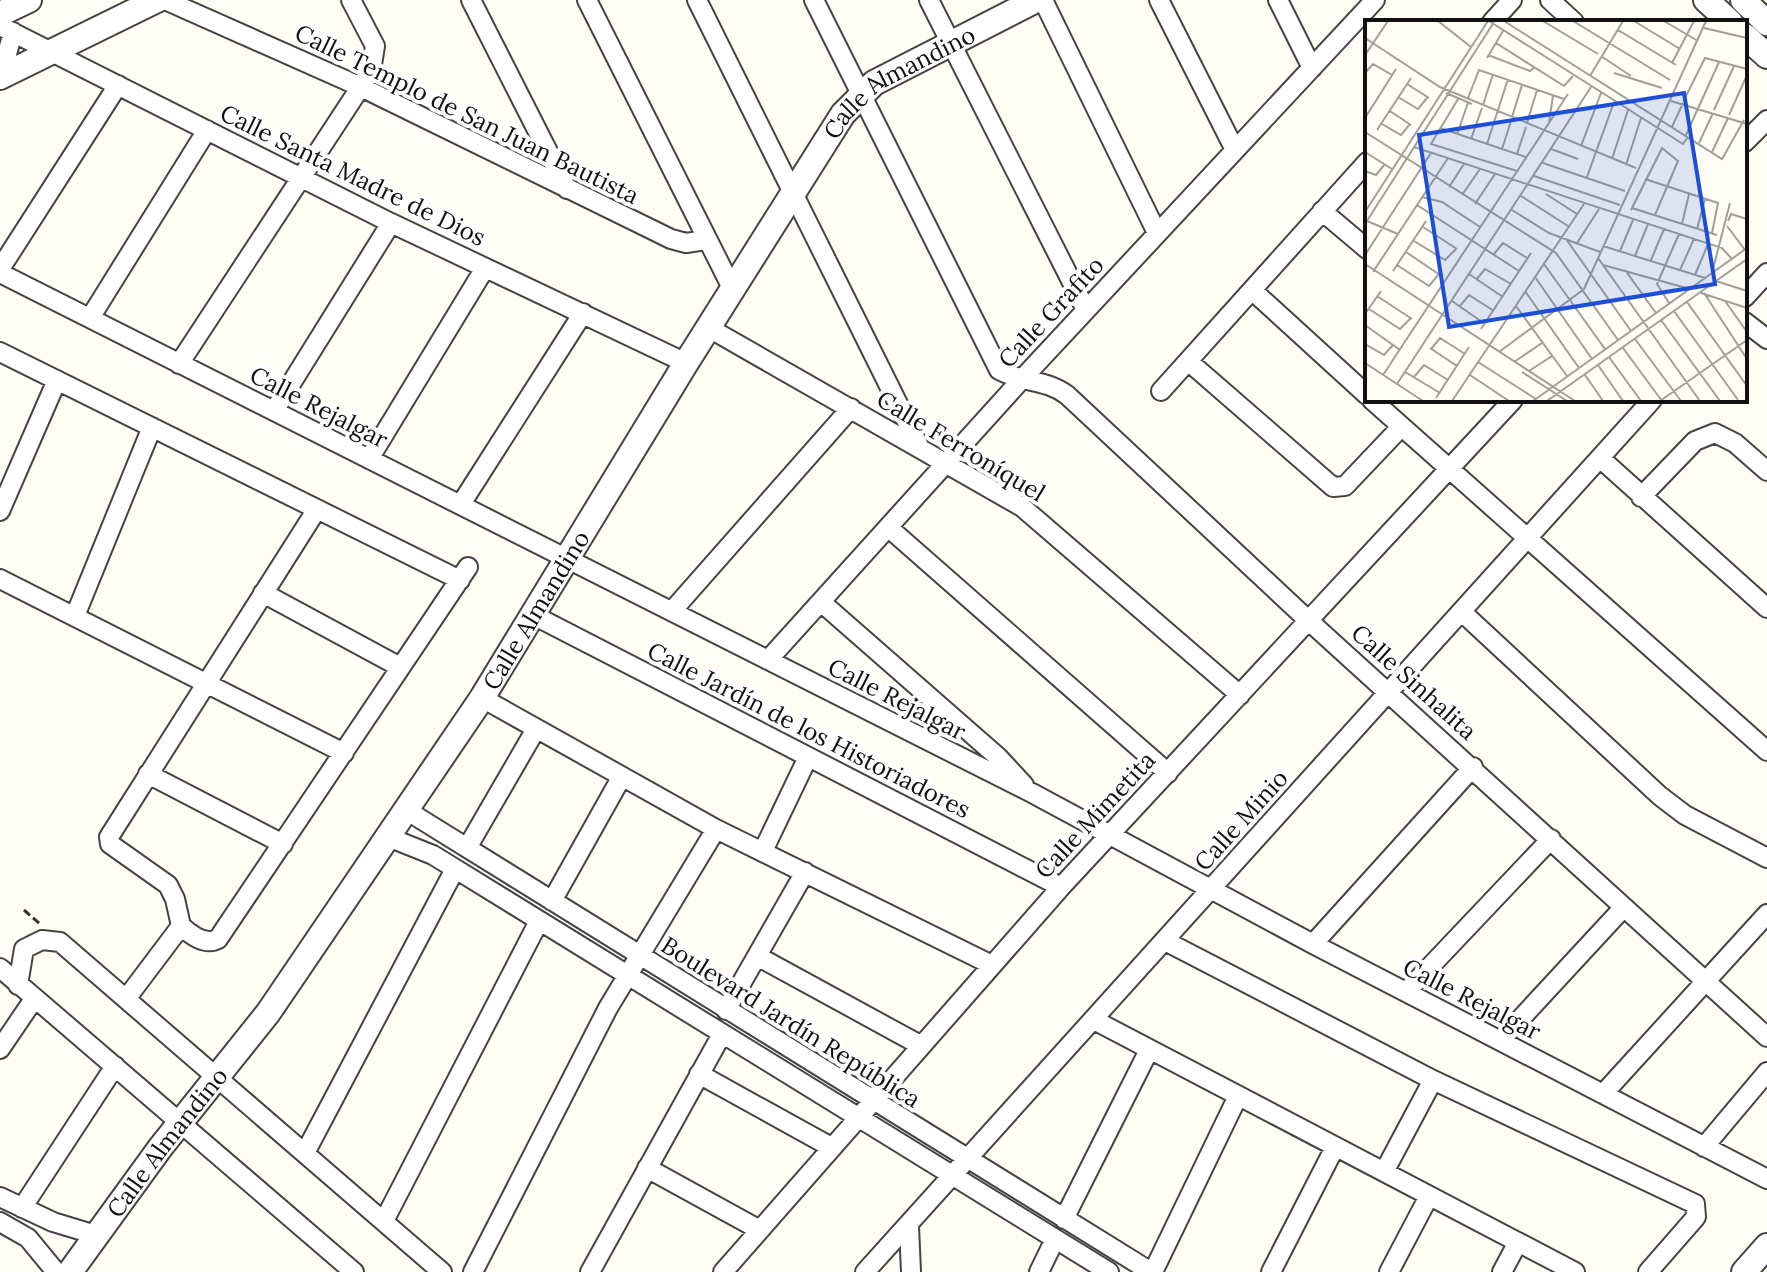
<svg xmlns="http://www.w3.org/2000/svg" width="1767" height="1272" font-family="Lora,serif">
<rect width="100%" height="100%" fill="#fffdf5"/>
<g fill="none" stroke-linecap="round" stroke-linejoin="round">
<g stroke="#444" stroke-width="22">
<path id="minor" d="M165 0 361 87 671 239 686 243 706 240
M471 0 567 189
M587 0 733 290
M697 0 920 448
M814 0 999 370C1022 383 1046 379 1067 395L1309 621 1767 1037
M929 0 1086 310
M1043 0 1157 233
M1159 0 1235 150
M1278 0 1312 68
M1550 0 1574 22
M1492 22 1512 0
M0 26 391 223 686 363
M0 80 13 32
M1745 142 1767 120
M1322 211 1367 249
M0 269 118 85
M0 273 1032 793 1313 944 1767 1179
M1253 291 1367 395
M1745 297 1767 273
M90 318 207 130
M1745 322 1767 339
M709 328 1022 507 1240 695
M0 352 460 580
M1188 361 1333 487 1345 486 1401 427
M179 364 371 71 375 46 351 0
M1161 391 1367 162
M1372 400 1767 751
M274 411 391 223
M1600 458 1767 608
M369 459 485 268
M1641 497 1695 441 1715 433 1735 443 1767 471
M461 504 583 313
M317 509 109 837 110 844 168 885 175 899 181 926C191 935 205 946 218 939L468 567
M0 511 57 380
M889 528 1168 773
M0 579 344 753
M263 593 400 667
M821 602 998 757 1024 785
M672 611 851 408
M1463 613 1660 796 1685 815 1767 858
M75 616 152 427
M535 616 1061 887
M768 660 1021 380 1375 0
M482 698 716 829 992 965
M148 774 283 844
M406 810 1151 1272
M388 837 433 855 1109 1272
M467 848 536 729
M763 851 808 757
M552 901 621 778
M1167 942 1433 1080 1695 1204 1696 1217 1648 1272
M1313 944 1473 767
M757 956 920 1045
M0 968 354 1272
M18 985 24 949 42 940 60 942 442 1272
M1406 992 1551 839
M126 999 181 926
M726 1010 805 872
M1094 1020 1575 1272
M1500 1041 1624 907
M0 1049 34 999
M699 1074 831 1147
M1603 1094 1767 914
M1704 1147 1767 1072
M305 1153 455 869
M647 1168 760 1230
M1384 1172 1433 1080
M0 1197 53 1222 96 1235
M22 1208 115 1066
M1064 1219 1149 1050
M384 1221 539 921
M0 1222 28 1238 56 1272
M909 1226 911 1272
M473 1272 608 1008 716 829
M590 1272 722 1034
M723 1272 1061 887 1513 400
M865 1272 1652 400
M1039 1272 1055 1239
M1153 1272 1238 1096
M1271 1272 1335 1147
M1389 1272 1429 1196
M1502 1272 1518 1242"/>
</g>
<g stroke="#444" stroke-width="28">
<g id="tertiary">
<path d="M1706 0 1730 22"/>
<path d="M1743 0 1767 23"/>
<path d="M0 14 29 0"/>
<path d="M1745 36 1767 56"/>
<path d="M0 77 157 0"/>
<path id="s1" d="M70 1272 160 1148 268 1013 482 698 686 363 843 114 874 83 1036 0"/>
<path d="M1744 1272 1767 1246"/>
</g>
</g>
<path stroke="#333" stroke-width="3" stroke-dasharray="8 4" stroke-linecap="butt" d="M24 910 40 924"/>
<use href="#minor" stroke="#fff" stroke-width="18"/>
<use href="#tertiary" stroke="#fff" stroke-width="24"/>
</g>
<g text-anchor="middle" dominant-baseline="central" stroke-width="8" stroke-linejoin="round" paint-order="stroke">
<g font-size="24" fill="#111" stroke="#fff">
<text stroke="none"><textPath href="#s1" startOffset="1458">Calle Almandino</textPath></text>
<text transform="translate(467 114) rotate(26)">Calle Templo de San Juan Bautista</text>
<text transform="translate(353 175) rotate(26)">Calle Santa Madre de Dios</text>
<text transform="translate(1051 312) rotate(-47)">Calle Grafito</text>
<text transform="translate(319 407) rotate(27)">Calle Rejalgar</text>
<text transform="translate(961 446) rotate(31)">Calle Ferroníquel</text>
<text stroke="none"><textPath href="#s1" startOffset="810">Calle Almandino</textPath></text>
<text transform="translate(1414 682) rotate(42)">Calle Sinhalita</text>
<text transform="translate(897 699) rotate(27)">Calle Rejalgar</text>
<text transform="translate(809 730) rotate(27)">Calle Jardín de los Historiadores</text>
<text transform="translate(1095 815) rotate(-47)">Calle Mimetita</text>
<text transform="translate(1241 820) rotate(-48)">Calle Minio</text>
<text transform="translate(1472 999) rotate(27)">Calle Rejalgar</text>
<text transform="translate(791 1022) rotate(32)">Boulevard Jardín República</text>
<text stroke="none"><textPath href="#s1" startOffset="162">Calle Almandino</textPath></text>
</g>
</g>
<g transform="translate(1365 20)">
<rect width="382" height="382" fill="#fffdf5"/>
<path fill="none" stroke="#a09f9a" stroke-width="2" d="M73 1 106 27M124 1 318 124 323 117M139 1 357 139 379 100M178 1 233 34M208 1 305 60M269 1 315 29M299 1 333 21M339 8 382 18M253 10 311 45M0 18 75 67 271 148M131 23 199 66 208 56M0 35 23 1M123 35 165 51 170 47M236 36 266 56M122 38 138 11M307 43 329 1M0 53 8 44 27 55M249 53 297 68M225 56 258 1M42 64 64 78M81 73 107 84M33 77 53 89 62 78M103 78 114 50 199 79M93 79 66 124 152 151M319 80 340 38 382 49M306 81 382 104M118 85 128 54M349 90 369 46M25 91 46 105M364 95 382 55M147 97 157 65M0 98 31 49M184 102 188 76M162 103 172 70M17 104 36 115 45 104M307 107 318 83M75 108 161 137M12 110 46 58M0 112 191 233 253 320M92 114 103 83M321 115 354 42M106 119 117 88M334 123 348 93M122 124 143 59M216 126 236 73M49 127 357 228 367 239M137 129 146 101M186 129 213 139M0 132 27 149M347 132 363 98M152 134 161 107M247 139 263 90M178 143 260 171M261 145 276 98M0 151 11 155 20 144M169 156 255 185M222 157 249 82M280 159 353 183 347 213M84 167 99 144M181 174 212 194M97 175 115 149M156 176 203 206M57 177 77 182 115 207M110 184 130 154M52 185 154 251M267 188 352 215M147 190 184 213 235 232M266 190 297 128 313 141 290 195M0 192 123 1M2 201 33 214M363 201 366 194 382 199M0 204 129 2M317 204 324 174M362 206 380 230M58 207 92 229M332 209 340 179M201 219 266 311M49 221 80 240 91 229M212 223 234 189M238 226 340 258M255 231 268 200M41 232 75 255M129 234 138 223 162 238M0 235 66 133M270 236 283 204M233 238 335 381M286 240 299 209M0 244 210 381M179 244 240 329M32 245 64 266 74 254M238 245 325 269M260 250 291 293M315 250 329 219M28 251 61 201M8 252 83 138M347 253 365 183M104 254 138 277M330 255 343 224M170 257 227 339M111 260 120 249 146 264M351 261 382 271M160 271 214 348M336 273 382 288M339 273 382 339M12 276 47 299M87 281 120 304M360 281 382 312M322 282 382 366M304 283 292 264 314 214M95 286 104 275 129 291M151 286 202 356M4 289 35 309 46 298M309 291 373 380M0 294 16 271M296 300 355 381M0 305 35 330M116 309 166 233M270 319 316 381M0 324 19 335 28 325M65 328 92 346M258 328 297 381M66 329 75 318 100 334M134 332 219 269 341 1M244 337 276 381M113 342 171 379M149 342 177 323M0 343 58 381M233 345 258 381M164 351 187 336M40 352 75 373M157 352 202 381M18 355 203 74M105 355 144 381M220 355 238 381M49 357 59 345 83 360M32 364 226 67M71 378 104 327M87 381 219 184M168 381 382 228M182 381 382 239M295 381 382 320"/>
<path fill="#1d4ed8" fill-opacity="0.15" stroke="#1d4ed8" stroke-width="4" d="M319 73 350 264 84 307 54 115Z"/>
<rect width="382" height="382" fill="none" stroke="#111" stroke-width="4"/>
</g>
</svg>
